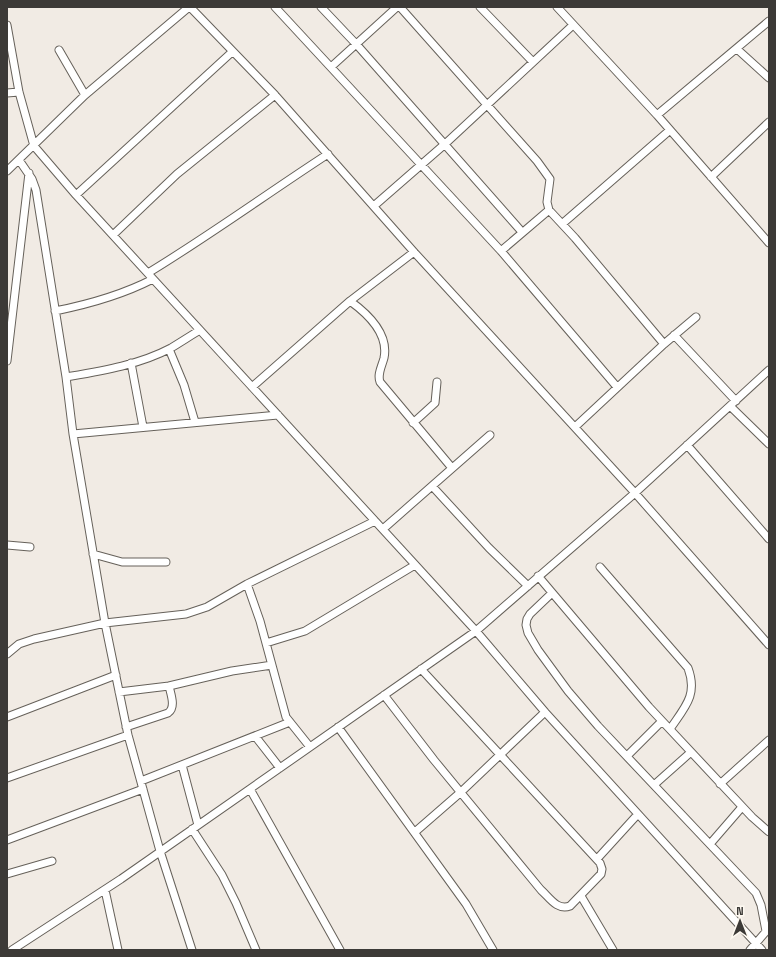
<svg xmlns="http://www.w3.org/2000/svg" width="776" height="957" font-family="'Space Grotesk',sans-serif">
<rect width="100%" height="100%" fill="#f1ebe4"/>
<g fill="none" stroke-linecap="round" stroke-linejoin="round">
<g stroke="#66615a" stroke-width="9">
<path id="minor" d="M190 7 275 95 414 252 635 493 769 645
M275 7 501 251 617 387
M321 7 357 45 522 232
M400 7 537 161 550 179 547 202 549 210 575 238 664 344
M480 7 533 62
M557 7 657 115 769 243
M7 25 19 92 34 146 76 195 476 631 545 712 762 950
M737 49 769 78
M59 50 85 95
M331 67 397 7
M7 93 19 92
M657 115 769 21
M19 160 32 179 36 190 66 377 73 434 105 623 128 735 160 851 192 950
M7 171 85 95 189 7
M711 177 769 122
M76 195 232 52
M375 205 445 144 573 25
M562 224 670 130
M113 235 177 174 275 95
M501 251 549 210
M148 273C209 236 268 193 328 154
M350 301C368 314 389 334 384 358 382 366 377 374 380 382L452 468
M55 311C90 304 122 295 153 279
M674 335 736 401
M169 349 184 385 195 422
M7 361 29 173
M131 363 143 427
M66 377C101 371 139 365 171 348 181 342 190 336 200 330
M252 387 350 301 414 252
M730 406 769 444
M413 423 435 403 437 382
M575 427 664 344 696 317
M73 434 278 415
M687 445 769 539
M432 486 489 548 528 586
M383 529 490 435
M7 545 30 547
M93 554 122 562H166
M600 567 688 668C698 695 685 707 670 729
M538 576 649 707 752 817 769 832
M247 584 260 621 286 717 310 747
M552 593 530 614 527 619 526 625 528 633 538 650 568 691 598 726 756 893 761 905 766 931
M266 643 305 631 415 565
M7 654 19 644 34 639 105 623 186 614 207 607 247 584 375 521
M119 692 169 686
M384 695 434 760 541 890C549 897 557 911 570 906L601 874 602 869 600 863 421 669
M7 717 116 675
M126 727 168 713C176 707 171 695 169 686L232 671 272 665
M338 727 466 904 493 950
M255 736 280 768
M628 755 662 721
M182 765 198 825
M7 778 128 735
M141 781 290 722
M720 784 769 740
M654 785 691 752
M250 789 340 950
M192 829 222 875 236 903 256 950
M415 832 461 792 545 712
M7 840 143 789
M710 844 742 807
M597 859 638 814
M7 874 52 861
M105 890 118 950
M581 896 613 950
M12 950 121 879 476 631 635 493 769 370
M750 950 769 928"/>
</g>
<use href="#minor" stroke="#fff" stroke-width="7"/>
</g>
<rect width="776" height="957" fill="none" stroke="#3c3a37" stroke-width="16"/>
<g transform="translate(740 921)" stroke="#fef9f1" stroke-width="3" paint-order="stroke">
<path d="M0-3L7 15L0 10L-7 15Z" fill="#3c3a37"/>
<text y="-6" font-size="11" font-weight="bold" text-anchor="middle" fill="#3c3a37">N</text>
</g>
</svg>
